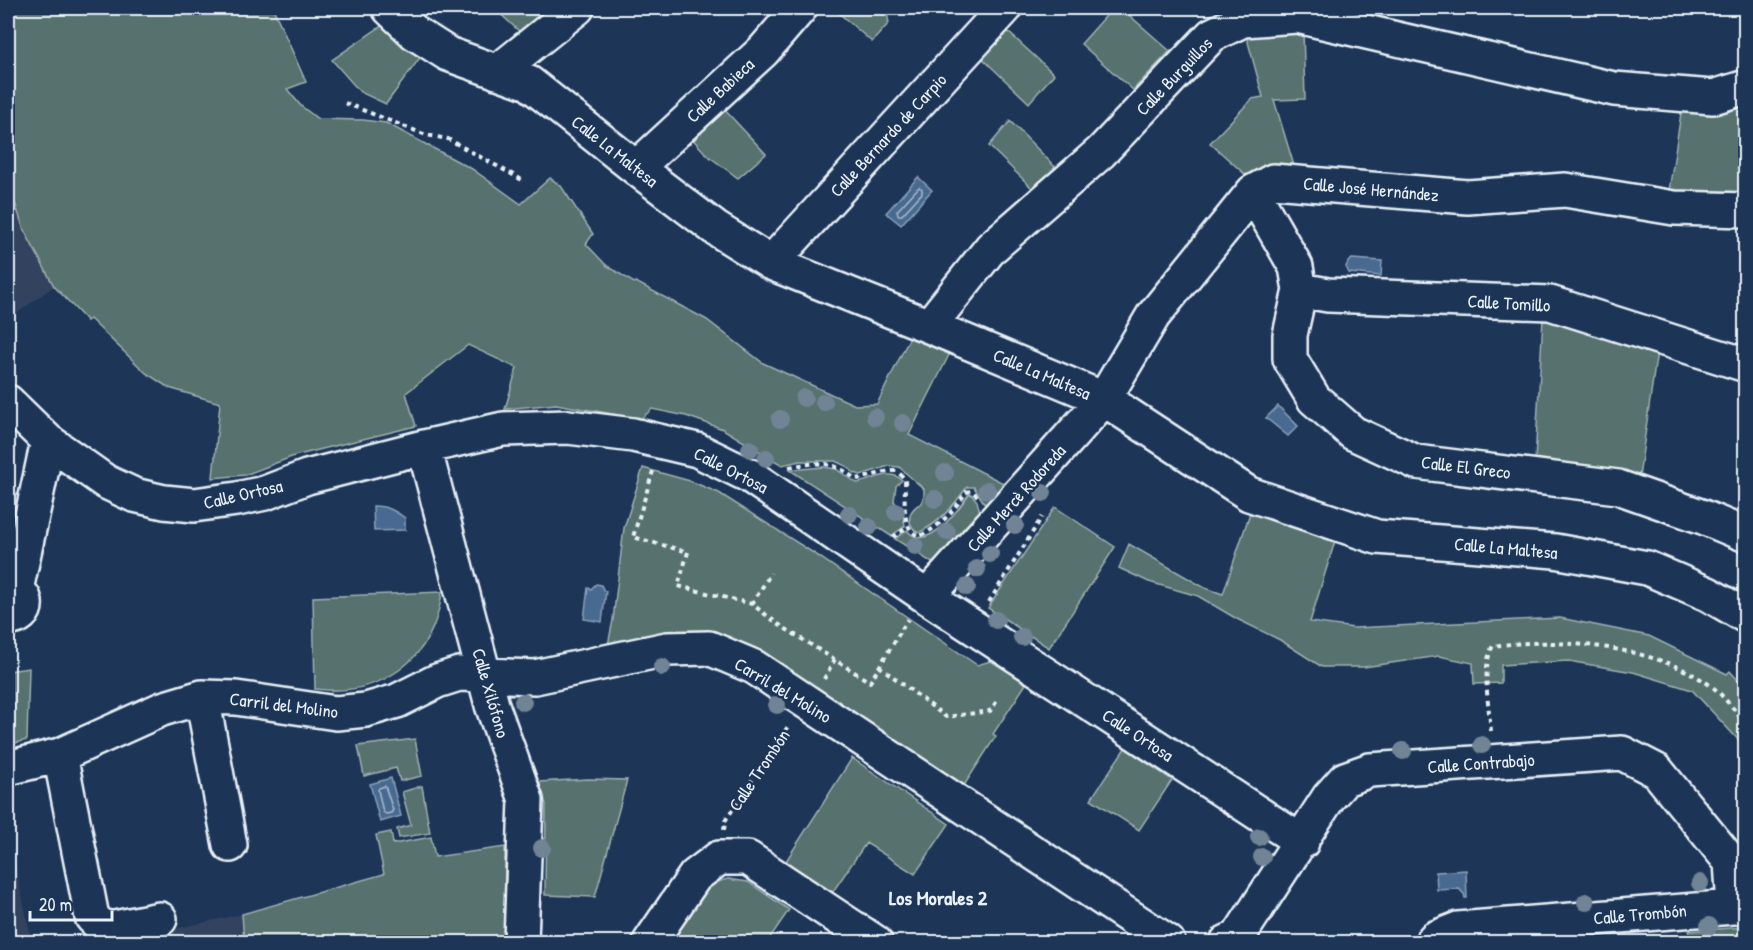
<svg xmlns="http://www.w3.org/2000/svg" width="1753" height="950" font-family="'Patrick Hand',sans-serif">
<rect width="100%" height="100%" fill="#1d3557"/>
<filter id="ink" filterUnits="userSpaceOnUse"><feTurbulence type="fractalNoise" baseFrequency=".0167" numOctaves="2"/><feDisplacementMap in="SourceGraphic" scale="12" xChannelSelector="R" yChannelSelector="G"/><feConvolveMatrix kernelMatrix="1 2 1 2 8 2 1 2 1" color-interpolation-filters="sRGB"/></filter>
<g filter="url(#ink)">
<path fill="#33425f" d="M11 191 24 230 54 286 8 320V193Z
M8 821 17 873 32 942H8Z
M242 914 244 942H111L170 930Z"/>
<path fill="#57716e" stroke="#a0b1b3" stroke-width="1.5" d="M8 8H273L306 82 287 89 301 106 318 119 363 120 386 123 472 169 521 204 550 178 561 186 593 234 586 244 606 265 634 283 636 282 707 320 763 363 855 405 877 404 911 335 951 351 909 435 1005 484 986 506 974 487H967C954 505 939 524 918 533 905 523 908 509 922 503L924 496V489L899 467 889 466 861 475 854 473 846 466 835 461H800L782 465 723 429 686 416 652 409 641 419 556 404 505 409 517 368 468 345 406 393 416 426 294 456 245 475 213 478 220 403 169 388 146 373 90 319 87 321 54 286 24 230 11 191 8 193Z
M494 8H551L520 32Z
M833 8H886L889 23 872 42Z
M1113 8H1121L1170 51 1133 90 1081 44Z
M1339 8H1380V20L1339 10Z
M383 25 422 55 386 104 360 92 332 60Z
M1303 29 1305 99 1274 100 1295 169H1258L1248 177 1210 143 1252 99 1263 97 1245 31Z
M1006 30 1054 74 1029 103 982 58Z
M1745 98 1739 192 1669 191 1682 107Z
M721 106 766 154 738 178 707 155 689 135Z
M1010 121 1057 169 1034 190 989 146Z
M1543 318 1657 351 1639 477 1592 467 1535 461Z
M823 467 836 469 857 483C872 481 889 468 902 480L896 486 894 501 903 513 905 526 891 536 790 470Z
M643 468 690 481 719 493 818 556 977 665 994 660 1026 684 993 734 996 736 963 787 743 644C697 620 656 636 608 645L613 620 624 528Z
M8 491 20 494 8 553Z
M969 494H971L977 501 980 512 934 564 895 539 907 530C926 555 958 510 969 494Z
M1055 507 1115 547 1049 648 988 608Z
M1251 510 1276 522 1335 541 1310 622 1354 628 1560 618 1649 636 1727 674 1730 671 1745 688V747L1692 690 1633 672 1568 661 1501 665V683L1474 684 1473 663 1439 656 1364 667H1322L1280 640 1237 619 1198 596 1149 582 1119 568 1129 544 1205 588 1223 594Z
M442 592C434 660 382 697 315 689L313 597Z
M29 668 27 740 8 745V671Z
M415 739 422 776 400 781 396 768 364 776 358 746Z
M1125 748 1172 780 1139 830 1091 799Z
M852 758 949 824 915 874 866 843 832 893 786 861Z
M588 779 627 780 595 897 545 895 546 804 539 782Z
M422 786 430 833 399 838 397 829 411 825 402 792Z
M391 832 393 844 431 837 435 857 505 847 504 942H244L242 914 384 874 376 835Z
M728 879 748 882 789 910 767 942H689L675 934C690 913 701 884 728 879Z
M1745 927V942H1690L1689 931Z"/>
<path fill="#4a6b90" stroke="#89a1ba" stroke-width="1.5" d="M918 177 932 190 901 225 886 213Z
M1352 259 1382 261 1381 276 1349 273 1346 267 1348 262Z
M1278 406 1298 426 1288 436 1266 418Z
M373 506C387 506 394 510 405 518V530L374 531Z
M596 584 601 585 604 591H606L602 622 584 619 588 588 591 589Z
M391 778 401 816 380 822 370 784Z
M1466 870 1467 898H1465L1464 894 1459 889 1437 890 1436 872Z"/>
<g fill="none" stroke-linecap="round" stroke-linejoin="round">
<path stroke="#a9bbce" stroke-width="1.5" d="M919 187 922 189V193L902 215H898L897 211Z
M385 786 393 810 391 813 386 814 383 812 378 790 379 788Z"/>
<g stroke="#e8f1f8" stroke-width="38">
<path id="minor" d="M389 8 415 33 448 54 529 83 636 168 715 228 771 263 929 326 1104 399 1249 494 1377 537 1555 551 1647 568 1708 594 1746 616
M497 72 577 8
M636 168 763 51 800 8
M1253 192 1296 267 1300 290 1290 335V359L1314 399 1353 433 1416 462 1618 487 1703 517 1746 535
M771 263 1005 8
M1300 290 1328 295 1550 303 1746 365
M929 326 991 248 1101 152 1212 35 1243 20 1297 16 1614 89 1713 97 1746 87
M8 402 48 441 106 482 134 495 164 502 194 505 237 499 265 493 307 477 424 447 503 429 568 427 633 435 697 450 750 476 927 597 1302 842
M424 447 492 705 526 800 521 942
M8 589C31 590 31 619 8 618
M16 590 48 441
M927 597 1104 399 1153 316 1253 192 1273 181 1468 197 1565 190 1674 208 1746 210
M202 697 230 845
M60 755 92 917 105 930 160 919
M8 768 60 755 162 709 202 697 236 698 336 713 366 710 397 701 437 681 459 674 535 677 667 649 709 648 754 667 1168 942
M650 942 695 876 719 858H748L875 942
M1227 942 1238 937 1329 797 1345 779 1370 770 1622 753 1657 771 1731 862 1734 906
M1432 942 1435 938 1458 929 1746 906"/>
</g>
<path stroke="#e8f1f8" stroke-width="4" stroke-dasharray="4.5 4.5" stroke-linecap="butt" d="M345 103 426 135 448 139 524 181
M789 467C816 462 834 460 855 479 870 478 883 470 897 471L905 479C906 496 899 530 920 536 940 527 954 510 966 492L972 491 978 497
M653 471 633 537 688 552 678 586 752 604 778 624 870 682 908 619
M893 537 908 527
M989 602 1042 517
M752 604 771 573
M879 666 946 717 990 711 997 701
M824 679 835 659
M1491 731C1489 708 1481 665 1493 646 1558 637 1662 646 1715 689 1726 699 1736 712 1746 724
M724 830 725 821 789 725"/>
<use href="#minor" stroke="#1d3557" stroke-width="33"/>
</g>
<g fill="#718495">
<circle cx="804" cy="398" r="9"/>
<circle cx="824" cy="402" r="9"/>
<circle cx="875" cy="417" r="9"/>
<circle cx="780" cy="419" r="9"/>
<circle cx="903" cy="423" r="9"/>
<circle cx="750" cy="449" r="9"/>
<circle cx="766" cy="458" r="9"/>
<circle cx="945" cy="473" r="9"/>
<circle cx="987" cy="490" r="9"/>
<circle cx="1043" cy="493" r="9"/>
<circle cx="935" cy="499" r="9"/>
<circle cx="896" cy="512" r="9"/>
<circle cx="849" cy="514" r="9"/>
<circle cx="1015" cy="525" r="9"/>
<circle cx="869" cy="527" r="9"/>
<circle cx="947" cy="532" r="9"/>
<circle cx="915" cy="546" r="9"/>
<circle cx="990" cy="554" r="9"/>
<circle cx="977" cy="569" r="9"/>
<circle cx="967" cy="587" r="9"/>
<circle cx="996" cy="620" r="9"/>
<circle cx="1022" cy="637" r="9"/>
<circle cx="662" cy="667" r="9"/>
<circle cx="523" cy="702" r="9"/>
<circle cx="777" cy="705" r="9"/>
<circle cx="1482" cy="745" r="9"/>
<circle cx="1403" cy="751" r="9"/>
<circle cx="1259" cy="837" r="9"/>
<circle cx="542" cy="848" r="9"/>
<circle cx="1262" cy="857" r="9"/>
<circle cx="1700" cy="883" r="9"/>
<circle cx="1586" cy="902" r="9"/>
<circle cx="1709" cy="926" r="9"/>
</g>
</g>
<g text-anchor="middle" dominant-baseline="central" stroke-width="5" stroke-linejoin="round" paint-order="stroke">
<g font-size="18" fill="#e8f1f8" stroke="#1d3557">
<text transform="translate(1174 76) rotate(-46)">Calle Burguillos</text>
<text transform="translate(720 90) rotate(-43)">Calle Babieca</text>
<text transform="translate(888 135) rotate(-47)">Calle Bernardo de Carpio</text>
<text transform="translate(615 151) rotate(38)">Calle La Maltesa</text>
<text transform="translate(1371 189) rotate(5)">Calle José Hernández</text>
<text transform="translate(1509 303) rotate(3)">Calle Tomillo</text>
<text transform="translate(1042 374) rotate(23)">Calle La Maltesa</text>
<text transform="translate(1466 467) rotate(7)">Calle El Greco</text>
<text transform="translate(731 470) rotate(27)">Calle Ortosa</text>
<text transform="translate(243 494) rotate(-13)">Calle Ortosa</text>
<text transform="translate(1016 498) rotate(-48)">Calle Mercè Rodoreda</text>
<text transform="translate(1506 548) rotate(5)">Calle La Maltesa</text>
<text transform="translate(783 690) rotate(31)">Carril del Molino</text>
<text transform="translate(491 693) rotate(74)">Calle Xilófono</text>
<text transform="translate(284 705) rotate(7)">Carril del Molino</text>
<text transform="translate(1138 735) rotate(33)">Calle Ortosa</text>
<text transform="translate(1481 763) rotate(-4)">Calle Contrabajo</text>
<text transform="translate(759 770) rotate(-56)">Calle Trombón</text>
<text transform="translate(1640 914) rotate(-5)">Calle Trombón</text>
</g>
<g font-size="20" font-weight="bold" fill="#e8f1f8" stroke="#1d3557">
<text x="938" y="897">Los Morales 2</text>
</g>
</g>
<rect width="1753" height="950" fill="none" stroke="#1d3557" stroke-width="30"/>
<rect x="15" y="15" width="1723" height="920" fill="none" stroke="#e8f1f8" stroke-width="2" filter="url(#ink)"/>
<path d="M30 911v9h82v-9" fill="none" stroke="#e8f1f8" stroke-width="3"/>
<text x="39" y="911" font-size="18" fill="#e8f1f8" stroke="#1d3557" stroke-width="4.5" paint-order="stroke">20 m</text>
</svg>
